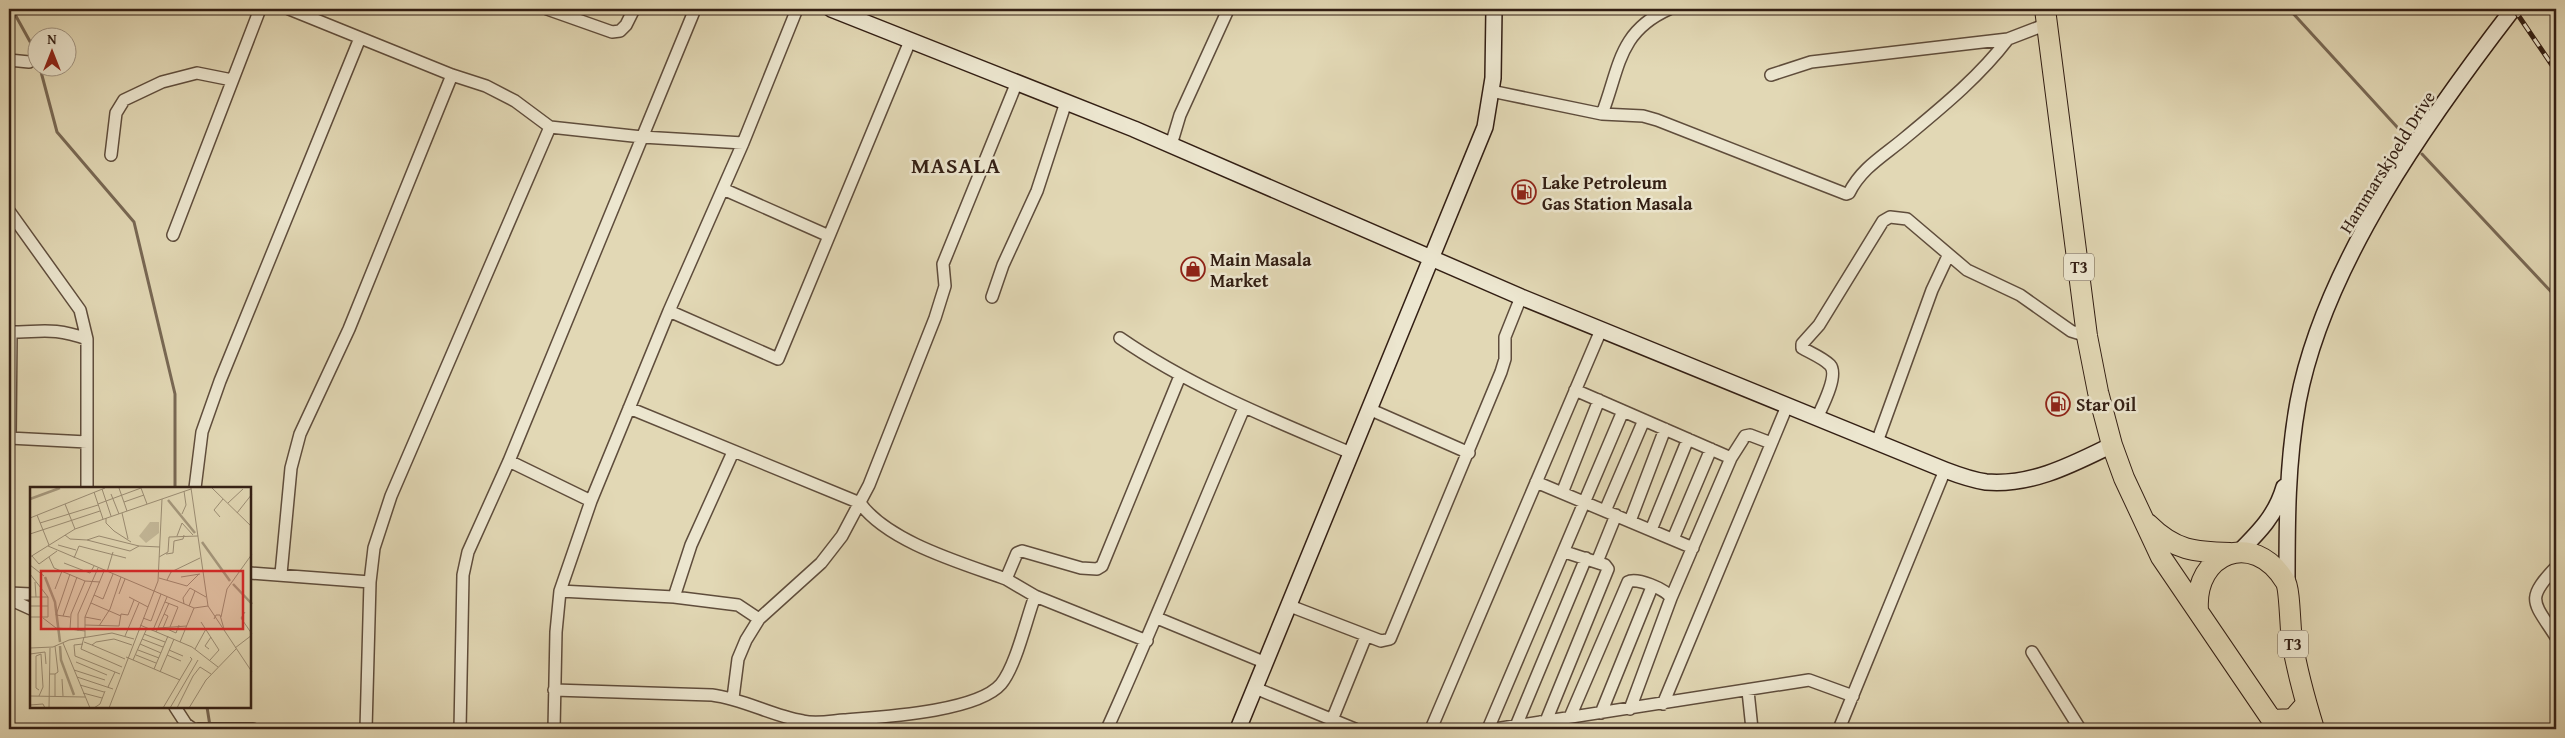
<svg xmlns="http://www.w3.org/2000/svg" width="2565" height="738" font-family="'Gentium Book Plus',serif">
<rect width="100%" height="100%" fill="#e2d8b5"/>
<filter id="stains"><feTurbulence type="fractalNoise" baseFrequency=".004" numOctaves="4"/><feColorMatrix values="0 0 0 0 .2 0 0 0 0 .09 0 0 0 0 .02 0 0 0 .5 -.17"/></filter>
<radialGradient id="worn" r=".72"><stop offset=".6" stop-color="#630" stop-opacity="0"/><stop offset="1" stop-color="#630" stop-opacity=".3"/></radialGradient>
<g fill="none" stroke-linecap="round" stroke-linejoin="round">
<path stroke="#786854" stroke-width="3" d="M12 9 38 56
M2289 9 2408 139
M40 68 57 132 134 222 175 394V488
M2422 154 2556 297
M207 707 210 726"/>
<g stroke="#5f4d3c" stroke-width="14">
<path id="street" d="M289 9 452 75 486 86 515 101 550 127 642 137 743 143
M547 9 612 32 620 31 626 25 634 9
M9 60 29 62
M1771 75 1811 62 2008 39 2047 24
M1491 91 1602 114 1643 116 1657 120 1846 194 1849 193C1862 167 1885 155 1906 137 1942 107 1979 77 2008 39
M1602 114C1620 67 1618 32 1669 9
M1171 145 1180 115 1227 12
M111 155 116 113 124 100 162 82 197 73 232 80
M723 189 829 236
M9 211 80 310 87 339V488
M173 235 260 9
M992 297 1003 265 1037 191 1066 102
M669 311 778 359 910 41
M9 332C43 332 53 327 87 339
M1120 338C1191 387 1271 419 1351 453
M1575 390 1731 458 1671 598 1630 709
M629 408 860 503C888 542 962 563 1006 579
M1369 409 1469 453
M1817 418C1822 407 1839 375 1830 365 1823 358 1811 353 1802 348V344L1819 325 1883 221 1890 217 1907 219 1967 270 2020 295 2071 331 2087 336
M9 438 87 442
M10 438 11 332
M1877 442 1932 290 1948 256
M1731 458 1745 436 1750 435 1771 443
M509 461 591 501
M1536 482 1693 548
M195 488 202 432 220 381 360 38
M1562 493 1599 400
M1605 511 1644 420
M1630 521 1665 429
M1651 530 1688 439
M1673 539 1711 449
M1597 562 1616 515
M2556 567C2525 600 2533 601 2556 637
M250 573 370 582
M281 574 291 468 300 434 349 329 452 75
M560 591 674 597 738 605 759 619
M9 593 31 594
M674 597 691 545 733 452
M9 599 31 609
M1290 606 1381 641 1390 639 1501 372 1505 359V337L1521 297
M1157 618 1266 663
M1147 641 1035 596 1006 579 1017 553 1022 551 1081 568 1097 569 1102 566 1180 376
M2032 652 2080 729
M1255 688 1355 729
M554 690 712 695C744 699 772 716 803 721 816 724 831 721 844 720 881 717 977 712 1001 684 1016 666 1026 620 1035 596
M1748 691 1752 729
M733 698 738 659 746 640 759 619 821 563 842 536 869 485 935 318 945 286 943 264 1017 82
M1663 704 1787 406
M175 707 186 724 193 729
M1601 713 1652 587
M1570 717 1628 582C1636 577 1666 589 1671 598
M1332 720 1366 636
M1546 721 1608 569 1605 565 1565 552
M1540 722 1558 729
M1516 726 1586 558
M198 729H253
M366 729 370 582 374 548 391 496 550 127
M460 729 463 575 468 552 509 461 695 9
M554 729 556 632 560 591 591 501 669 311 743 143 797 9
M1107 729C1155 623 1198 515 1244 408
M1431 729 1601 330
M1488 729 1623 411
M1495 729 1809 680 1853 696
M1839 729 1945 470"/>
</g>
<g stroke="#331f14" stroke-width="18">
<path id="secondary" d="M831 9 1134 129 1521 297 1945 470C1958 475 1972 480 1986 482 2032 486 2073 464 2112 445
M2239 552C2259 532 2276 515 2284 487
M2287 583C2287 521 2287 463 2298 402 2324 264 2429 118 2513 9
M1238 729 1485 127 1493 78 1494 9"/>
</g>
<g stroke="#331f14" stroke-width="22">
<path id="highway" d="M2045 9 2087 336 2098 392 2112 445 2124 478 2161 557 2278 729
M2148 524C2175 551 2195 552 2230 553
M2198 610C2194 553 2253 529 2285 581 2290 588 2290 628 2292 641 2297 671 2305 700 2314 729
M2272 720 2293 719 2306 704"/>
</g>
<use href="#street" stroke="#ece6cf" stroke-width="11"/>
<use href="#secondary" stroke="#ece6cf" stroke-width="15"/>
<use href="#highway" stroke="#e2d8b5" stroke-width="20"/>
<g stroke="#331f14" stroke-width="5">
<path id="rail" d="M2514 9 2556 71"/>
</g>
<use href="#rail" stroke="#ece6cf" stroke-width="3" stroke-dasharray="9" stroke-linecap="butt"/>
</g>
<defs>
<g id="fuel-ring" transform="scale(1.25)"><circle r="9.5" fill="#ece6cf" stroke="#8f2418" stroke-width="1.5"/><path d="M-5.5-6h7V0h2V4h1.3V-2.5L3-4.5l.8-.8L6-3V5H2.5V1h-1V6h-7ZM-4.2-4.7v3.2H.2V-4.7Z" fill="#8f2418"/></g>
<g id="shop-ring" transform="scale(1.25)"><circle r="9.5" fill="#ece6cf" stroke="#8f2418" stroke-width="1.5"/><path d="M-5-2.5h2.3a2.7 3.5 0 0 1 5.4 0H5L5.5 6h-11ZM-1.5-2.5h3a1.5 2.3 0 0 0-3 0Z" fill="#8f2418"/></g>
</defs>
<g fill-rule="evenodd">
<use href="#fuel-ring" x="1524" y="192"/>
<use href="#shop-ring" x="1193" y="269"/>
<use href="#fuel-ring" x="2058" y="404"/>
</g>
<g text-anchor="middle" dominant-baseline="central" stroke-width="5" stroke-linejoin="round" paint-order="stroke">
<g fill="#ece6cf" stroke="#6a5b4c" stroke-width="1">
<rect x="2064" y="253.5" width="30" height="27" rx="4"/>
<rect x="2278" y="630.5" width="30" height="27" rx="4"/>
</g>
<g font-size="16" font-weight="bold" fill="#331f14">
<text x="2079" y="267">T3</text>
<text x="2293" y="644">T3</text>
</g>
<g font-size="18" fill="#331f14" stroke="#ece6cf">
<text transform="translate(2387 162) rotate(-58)">Hammarskjoeld Drive</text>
</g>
<g font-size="18" font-weight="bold" fill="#331f14" stroke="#ece6cf" text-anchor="start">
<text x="1542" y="182">Lake Petroleum<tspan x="1542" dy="21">Gas Station Masala</tspan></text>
<text x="1210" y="259">Main Masala<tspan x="1210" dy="21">Market</tspan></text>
<text x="2076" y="404">Star Oil</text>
</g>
<g font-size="22" font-weight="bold" letter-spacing="1" fill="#331f14" stroke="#ece6cf">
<text x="956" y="165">MASALA</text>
</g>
</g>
<g transform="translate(30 487)">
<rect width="221" height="221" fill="#e2d8b5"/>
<path d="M120 35H129V46L116 56 109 49Z" fill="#c4b99a"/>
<path fill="none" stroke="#a6997e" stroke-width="2.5" d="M0 12 30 1M138 13 165 46M172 55 200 94M15 90 25 115 30 155M203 97 222 117M30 159 31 173 44 208"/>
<path fill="none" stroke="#9c8e75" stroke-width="1" d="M89 1 97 24M111 1 117 17M161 1 178 119 222 185M182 1 222 40M72 2 81 29M64 5 73 32M81 7 89 27M94 15 114 8M198 16 213 2M35 17 45 42M68 17 111 1M92 26 98 52M207 26 222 7M152 27 156 18 154 4M7 28 19 58M190 30 184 23 193 12M0 31 75 1M76 31V36L84 44 101 55M10 36 68 18M0 47 70 24M35 48 40 52 57 53M147 49 152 36 163 48M28 58 46 63M18 59 164 121 178 119M109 59 100 64 57 53 69 49 109 59 130 60M136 67 143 66 144 54 153 52 154 48M2 69 9 77 27 64M0 70 45 42 161 2M19 70 24 81 55 94 70 95M129 70 138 65 139 50 168 49M44 71 49 59 96 71M34 76 60 86 64 79M0 78 14 89M77 85 83 65M0 87 18 110V130H0M40 87 26 128 40 130M151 90 170 87M129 91 157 99 169 87M137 93 141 85 170 71M55 94 41 127 40 142 55 144M5 95 6 110M25 102 32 84M89 107 95 92M64 108 73 112 83 87M0 110H18M99 110 118 120M135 115 148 120 140 140M61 116 91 129M154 117 153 111 160 101 176 110M0 119H18M159 119 165 104M215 125 211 131 222 147M33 129 47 90M55 130 71 133M191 130 197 102 222 67M13 131 26 141 40 142M113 131 121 134 131 107M184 132 186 128H190L194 142M171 135 189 163 180 173M55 138 89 139 91 127 98 128 104 113M110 138 162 160 188 180M69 139 80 122 91 90M128 141 139 116M133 141 138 129 134 127M135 141 146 146 149 138M123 143 137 110M48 144V127L68 81M126 145 128 141 157 139M114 147 135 155M95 149 109 116M54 150 51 162 92 180M55 150V130L74 84M112 152 133 160M54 155 62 158 66 155 84 152 102 158M150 155 164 121M33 156 60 221M53 157 44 158 45 169 90 187M110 157 131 166M62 158 95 172M0 161 23 160 39 153 82 146 104 152M205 161 222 148M165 162 176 142M179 162 175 159 181 150M108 163 129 171M139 163 153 169M0 167 15 165 16 177M106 168 126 176M137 168 151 174M96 170 150 193M103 173 117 141M46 175 77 188M124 182 138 149M44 183 75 193M130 185 144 152M19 187H25V209M25 187 28 185 25 159M47 190 83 202M32 192 33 209M50 198 74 205M78 200 85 185M53 206 72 211M0 209 55 210M9 209 13 200 11 167 6 169V201L9 203M0 218 13 217 15 221M19 221 20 161M64 221 70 217 75 204M79 221 128 94 132 12M133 221 162 172 160 170M140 221 168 173M147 221 163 189 170 180 181 187M159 221 176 193 206 162"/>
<path fill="#d62828" fill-opacity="0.15" stroke="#d62828" stroke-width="2.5" d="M11 84H213V142H11Z"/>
<rect width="221" height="221" fill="none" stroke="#331f14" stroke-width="2.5"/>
</g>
<rect width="2565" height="738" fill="none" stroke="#e2d8b5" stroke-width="30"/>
<rect x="10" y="10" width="2545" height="718" fill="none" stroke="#331f14" stroke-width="2.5"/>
<rect x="15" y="15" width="2535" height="708" fill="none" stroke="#331f14"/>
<g transform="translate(52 52)"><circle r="24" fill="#ece6cf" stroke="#a29684"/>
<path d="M0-4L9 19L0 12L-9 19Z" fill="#8f2418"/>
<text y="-8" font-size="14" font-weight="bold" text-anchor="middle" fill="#331f14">N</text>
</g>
<rect width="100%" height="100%" filter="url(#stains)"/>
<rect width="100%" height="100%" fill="url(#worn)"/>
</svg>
